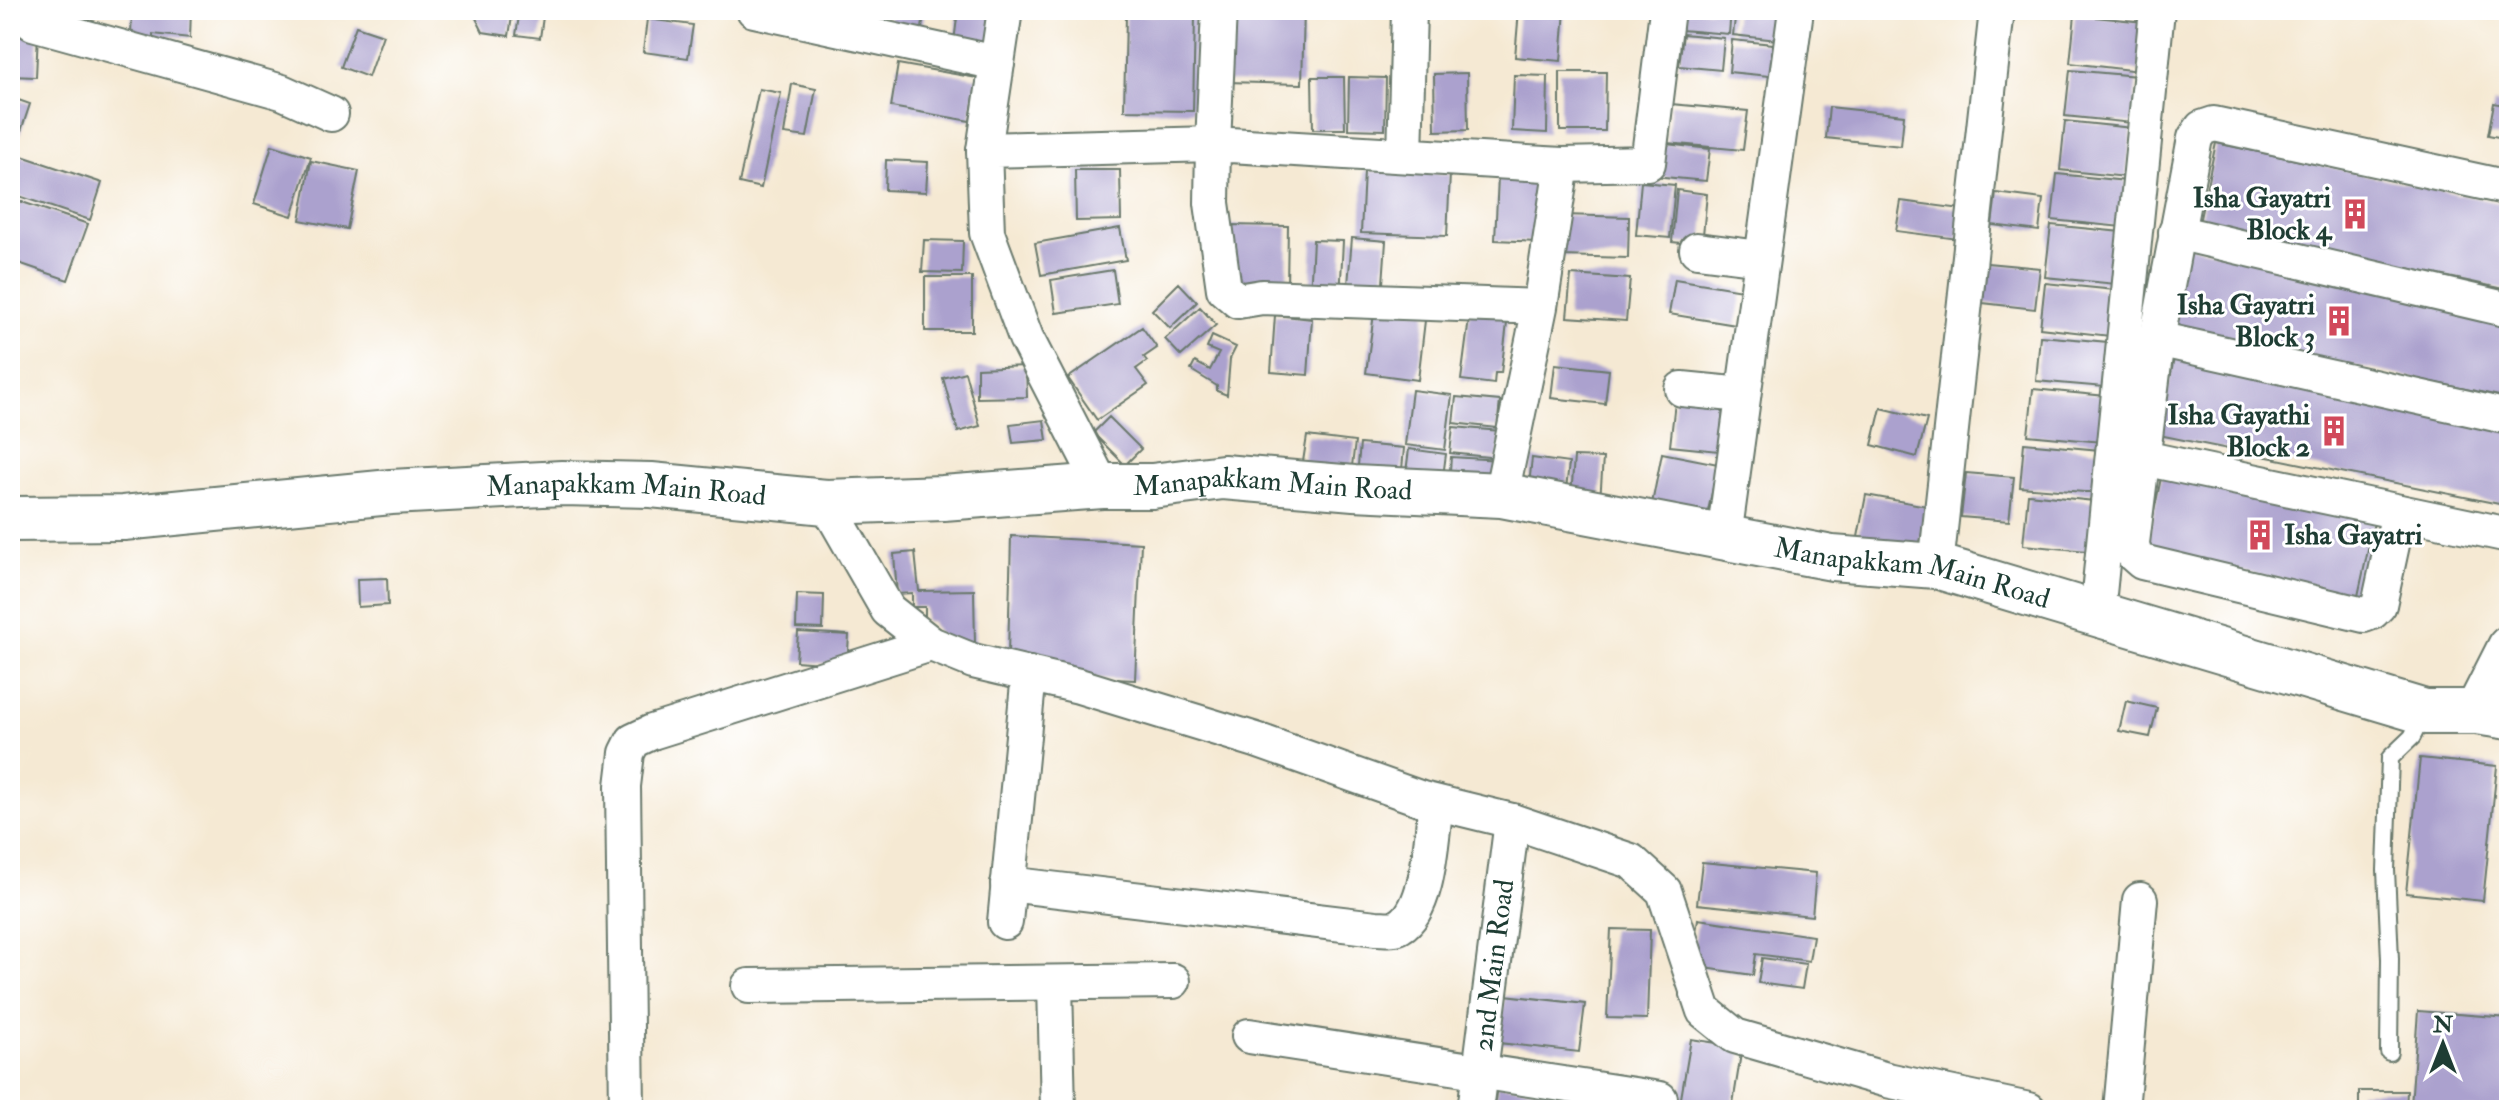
<svg xmlns="http://www.w3.org/2000/svg" width="2519" height="1120" font-family="'IM FELL Double Pica',serif">
<rect width="100%" height="100%" fill="#fff"/>
<filter id="ink" filterUnits="userSpaceOnUse"><feTurbulence type="fractalNoise" baseFrequency=".0125" numOctaves="2"/><feDisplacementMap in="SourceGraphic" scale="16" xChannelSelector="R" yChannelSelector="G"/><feConvolveMatrix kernelMatrix="1 2 1 2 8 2 1 2 1" color-interpolation-filters="sRGB"/></filter>
<filter id="wash" filterUnits="userSpaceOnUse"><feTurbulence type="fractalNoise" baseFrequency=".006" numOctaves="4" result="noise"/><feDisplacementMap in="SourceGraphic" scale="32" xChannelSelector="R" yChannelSelector="G"/><feGaussianBlur stdDeviation="1.8" result="paint"/><feColorMatrix in="noise" values="0 0 0 0 0 0 0 0 0 0 0 0 0 0 0 0 0 1.4 0 .05"/><feComposite in="paint" operator="in"/></filter>
<g filter="url(#wash)">
<rect width="100%" height="100%" fill="#f5e9d3"/>
<g id="blocks">
<path fill="#aba1ce" d="M132 10H191L190 38 153 34V37L131 36Z
M477 10H513L509 36 483 32 476 18Z
M520 10H544L540 38 516 35Z
M891 10H925L921 34 888 29Z
M958 10H997L993 47 954 42Z
M1229 10H1304L1302 84 1227 82Z
M1519 10H1565L1561 61 1515 57Z
M1683 10H1731L1729 34 1681 30Z
M1736 10 1789 13 1786 41 1733 35Z
M1126 15 1195 16 1193 111 1124 110Z
M2075 15 2144 22 2139 71 2070 63Z
M647 19 693 25 688 58 643 52Z
M356 26 383 35 368 77 341 67Z
M10 32H38L36 77 10 76Z
M1683 34 1724 38 1721 70 1679 66Z
M1732 40 1783 45 1779 77 1729 72Z
M898 64 977 78 970 121 891 107Z
M2070 70 2137 76 2132 123 2065 116Z
M1560 72H1606L1605 131H1560Z
M1467 73 1468 130 1435 131 1434 74Z
M1514 75 1548 76 1547 133 1512 131Z
M1312 77H1344L1345 129H1313Z
M1349 77 1386 78 1385 130 1348 129Z
M792 84 816 89 807 137 784 134Z
M759 89 781 93 761 188 739 183Z
M10 97 30 104 17 143 10 140Z
M2494 103 2509 106V139L2488 135Z
M1671 104 1748 111 1743 150 1667 143Z
M1829 107 1904 115 1901 146 1826 138Z
M2065 121 2132 128 2126 177 2060 170Z
M1657 143 1710 149 1706 181 1654 176Z
M2216 143 2509 205V290L2199 223Z
M272 145 311 157 292 216 254 204Z
M10 152 102 183 90 220 10 193Z
M886 160 928 162 926 192 885 190Z
M311 161 359 171 347 229 300 220Z
M1075 170H1120L1121 220 1076 221Z
M1364 171 1450 174 1447 236 1361 233Z
M2057 174 2126 181 2122 227 2052 220Z
M1498 177 1542 179 1538 242 1495 240Z
M1641 182 1675 185 1670 238 1636 235Z
M1677 190 1707 194 1702 245 1672 242Z
M1996 193 2043 199 2039 231 1992 225Z
M10 198 88 224 68 280 10 260Z
M1901 201 1962 209 1958 239 1896 231Z
M1564 215 1629 217 1628 258 1562 256Z
M1229 225 1288 226 1287 288 1227 287Z
M2051 225 2121 232 2116 284 2045 277Z
M1120 228 1126 260 1041 275 1035 243Z
M1352 238 1386 241 1382 298 1347 296Z
M924 240 963 241 962 273 922 272Z
M1313 240 1343 241 1340 298 1310 296Z
M2185 245 2509 315V398L2168 327Z
M1987 263 2040 268 2035 309 1983 303Z
M1113 270 1118 304 1056 313 1051 280Z
M1571 275 1630 279 1626 321 1567 317Z
M925 277H972V331H925Z
M1675 279 1742 290 1736 325 1669 314Z
M1179 283 1197 302 1170 328 1152 310Z
M2045 283 2115 290 2110 336 2040 328Z
M1375 306 1426 312 1418 380 1366 373Z
M1200 307 1216 325 1181 356 1165 339Z
M1470 311 1508 315 1501 373H1495L1494 384 1461 380Z
M1275 315 1312 319 1308 375 1271 372Z
M1142 327 1157 348 1144 357 1147 361 1136 369 1148 385 1097 420 1068 378Z
M1212 336 1236 347 1230 359 1227 395 1217 391V386L1191 370 1195 362 1210 370 1219 353 1207 348Z
M2040 336 2108 342 2104 387 2036 381Z
M2174 358 2509 427V506L2159 435Z
M1555 364 1609 370 1605 404 1551 398Z
M1026 366 1027 397 977 398V368Z
M965 372 980 426 958 432 943 378Z
M2033 389 2106 396 2102 442 2028 435Z
M1412 390 1452 395 1445 450 1405 445Z
M1676 393 1724 398 1719 451 1670 446Z
M1456 397 1500 401 1497 428 1453 423Z
M1881 408 1927 419 1917 457 1872 445Z
M1109 417 1141 449 1125 465 1093 433Z
M1044 420 1047 440 1013 443 1010 424Z
M1453 427 1501 431 1498 458 1450 453Z
M1307 436 1355 442 1351 474 1302 468Z
M2024 443 2100 450 2097 493 2020 487Z
M1360 444 1404 448 1401 480 1357 476Z
M1409 449 1446 454 1442 484 1405 480Z
M1662 453 1718 464 1705 525 1650 514Z
M1451 457 1500 460 1498 487 1449 484Z
M1574 457 1603 458 1600 501 1571 498Z
M1532 458 1569 463 1565 498 1528 494Z
M1966 473 2014 477 2009 521 1961 517Z
M2162 473 2375 518 2358 596 2146 551Z
M2028 494 2103 502 2098 552 2023 545Z
M1866 495 1927 506 1919 548 1858 537Z
M1011 536 1141 543 1135 680 1094 678 1008 655Z
M915 552 919 591 974 590 975 645 942 640 932 622H925V607H912V593L897 594 894 554Z
M387 578 388 605 358 607 357 579Z
M797 594 824 595 823 629 796 628Z
M798 632 849 635 847 665 796 661Z
M2126 701 2157 708 2150 737 2119 731Z
M2420 758 2497 766 2483 901 2406 893Z
M1702 862 1816 873 1812 916 1697 904Z
M1698 919 1813 936 1809 961 1756 954 1753 975 1691 966Z
M1611 929 1650 930 1647 1019 1607 1018Z
M1762 958 1806 964 1802 989 1758 983Z
M1505 995 1585 1004 1579 1052 1499 1043Z
M2418 1011 2509 1018V1110L2411 1106Z
M1691 1039 1742 1047 1732 1110H1679Z
M1497 1085 1554 1091 1551 1110H1494Z
M2359 1091H2407L2406 1110H2359Z"/>
</g>
</g>
<g filter="url(#ink)">
<use href="#blocks" fill-opacity="0" stroke="#6a796c" stroke-width="2"/>
<g fill="none" stroke-linecap="round" stroke-linejoin="round">
<g stroke="#6a796c" stroke-width="20">
<path id="service" d="M2389 1052 2390 959 2386 870 2390 758 2412 737 2424 713"/>
</g>
<g stroke="#6a796c" stroke-width="38">
<g id="minor">
<path d="M15 10 33 23 282 92 331 114"/>
<path d="M754 10 997 63"/>
<path d="M984 150 1005 10"/>
<path d="M1405 155 1409 10"/>
<path d="M1562 165 1648 163 1667 10"/>
<path d="M2176 232 2509 310"/>
<path d="M1697 250 1761 258"/>
<path d="M2157 339 2195 138 2202 128 2214 124 2509 188"/>
<path d="M1682 389 1743 395"/>
<path d="M2143 458 2509 535"/>
<path d="M1102 486 1026 338 987 233 984 150 1213 144 1219 10"/>
<path d="M1501 495 1540 307 1562 165 1213 144 1212 203 1224 289 1238 301 1262 297 1540 307"/>
<path d="M826 502 888 610 931 644 973 661 1079 686 1256 740 1422 799 1512 821 1631 861 1664 891 1704 1011 1735 1036 1887 1080 2029 1110"/>
<path d="M2399 512 2379 605 2372 612 2364 615 2142 562 2134 555 2132 543 2157 339 2509 417"/>
<path d="M1724 537 1796 10"/>
<path d="M1936 566 1997 10"/>
<path d="M2097 614 2157 10"/>
<path d="M1008 884 1376 928C1384 928 1394 930 1400 926 1430 908 1431 835 1436 803"/>
<path d="M1005 922 1029 674"/>
<path d="M1055 984 1058 1110"/>
<path d="M749 986 1173 981"/>
<path d="M1249 1036 1660 1099"/>
<path d="M627 1110 623 786 627 753 633 741 652 732 931 644"/>
<path id="s1" d="M1475 1110 1512 821"/>
<path d="M2121 1110 2140 900"/>
</g>
</g>
<g stroke="#6a796c" stroke-width="46">
<path id="tertiary" d="M2476 712 2509 647"/>
</g>
<g stroke="#6a796c" stroke-width="48">
<g id="secondary">
<path id="s2" d="M10 519 123 518 391 492 562 483 651 485 826 502 943 498 1102 486H1152L1223 477 1354 488 1501 495 1832 558 1936 566 2425 712H2476L2509 717"/>
</g>
</g>
<use href="#service" stroke="#fff" stroke-width="16"/>
<use href="#minor" stroke="#fff" stroke-width="34"/>
<use href="#tertiary" stroke="#fff" stroke-width="42"/>
<use href="#secondary" stroke="#fff" stroke-width="44"/>
</g>
</g>
<defs>
<g id="building-bare" transform="scale(2.4)"><path d="M-4-6H4V6H1V3H-1V6H-4ZM-2.5-4.3h1.7v1.8h-1.7ZM.8-4.3h1.7v1.8H.8ZM-2.5-1h1.7V.8h-1.7ZM.8-1h1.7V.8H.8Z" fill="#d1495b" stroke="#fff" stroke-width="2.5" paint-order="stroke"/></g>
</defs>
<g fill-rule="evenodd">
<use href="#building-bare" x="2355" y="214"/>
<use href="#building-bare" x="2339" y="321"/>
<use href="#building-bare" x="2334" y="431"/>
<use href="#building-bare" x="2260" y="535"/>
</g>
<g text-anchor="middle" dominant-baseline="central" stroke-width="6" stroke-linejoin="round" paint-order="stroke">
<g font-size="28" font-weight="bold" fill="#1f3d34" stroke="#fff" text-anchor="end">
<text x="2331" y="198">Isha Gayatri<tspan x="2331" dy="32">Block 4</tspan></text>
<text x="2315" y="305">Isha Gayatri<tspan x="2315" dy="32">Block 3</tspan></text>
<text x="2310" y="415">Isha Gayathi<tspan x="2310" dy="32">Block 2</tspan></text>
<text x="2284" y="535" text-anchor="start">Isha Gayatri</text>
</g>
<g font-size="28" fill="#1f3d34" stroke="#fff">
<text stroke="none"><textPath href="#s2" startOffset="1266">Manapakkam Main Road</textPath></text>
<text stroke="none"><textPath href="#s2" startOffset="618">Manapakkam Main Road</textPath></text>
<text stroke="none"><textPath href="#s2" startOffset="1914">Manapakkam Main Road</textPath></text>
<text stroke="none"><textPath href="#s1" startOffset="146">2nd Main Road</textPath></text>
</g>
</g>
<rect width="2519" height="1120" fill="none" stroke="#fff" stroke-width="40"/>
<g transform="translate(2443 1044)" stroke="#ffffff" stroke-width="6" paint-order="stroke">
<path d="M0-6L14 30L0 20L-14 30Z" fill="#1f3d34"/>
<text y="-12" font-size="22" font-weight="bold" text-anchor="middle" fill="#1f3d34">N</text>
</g>
</svg>
